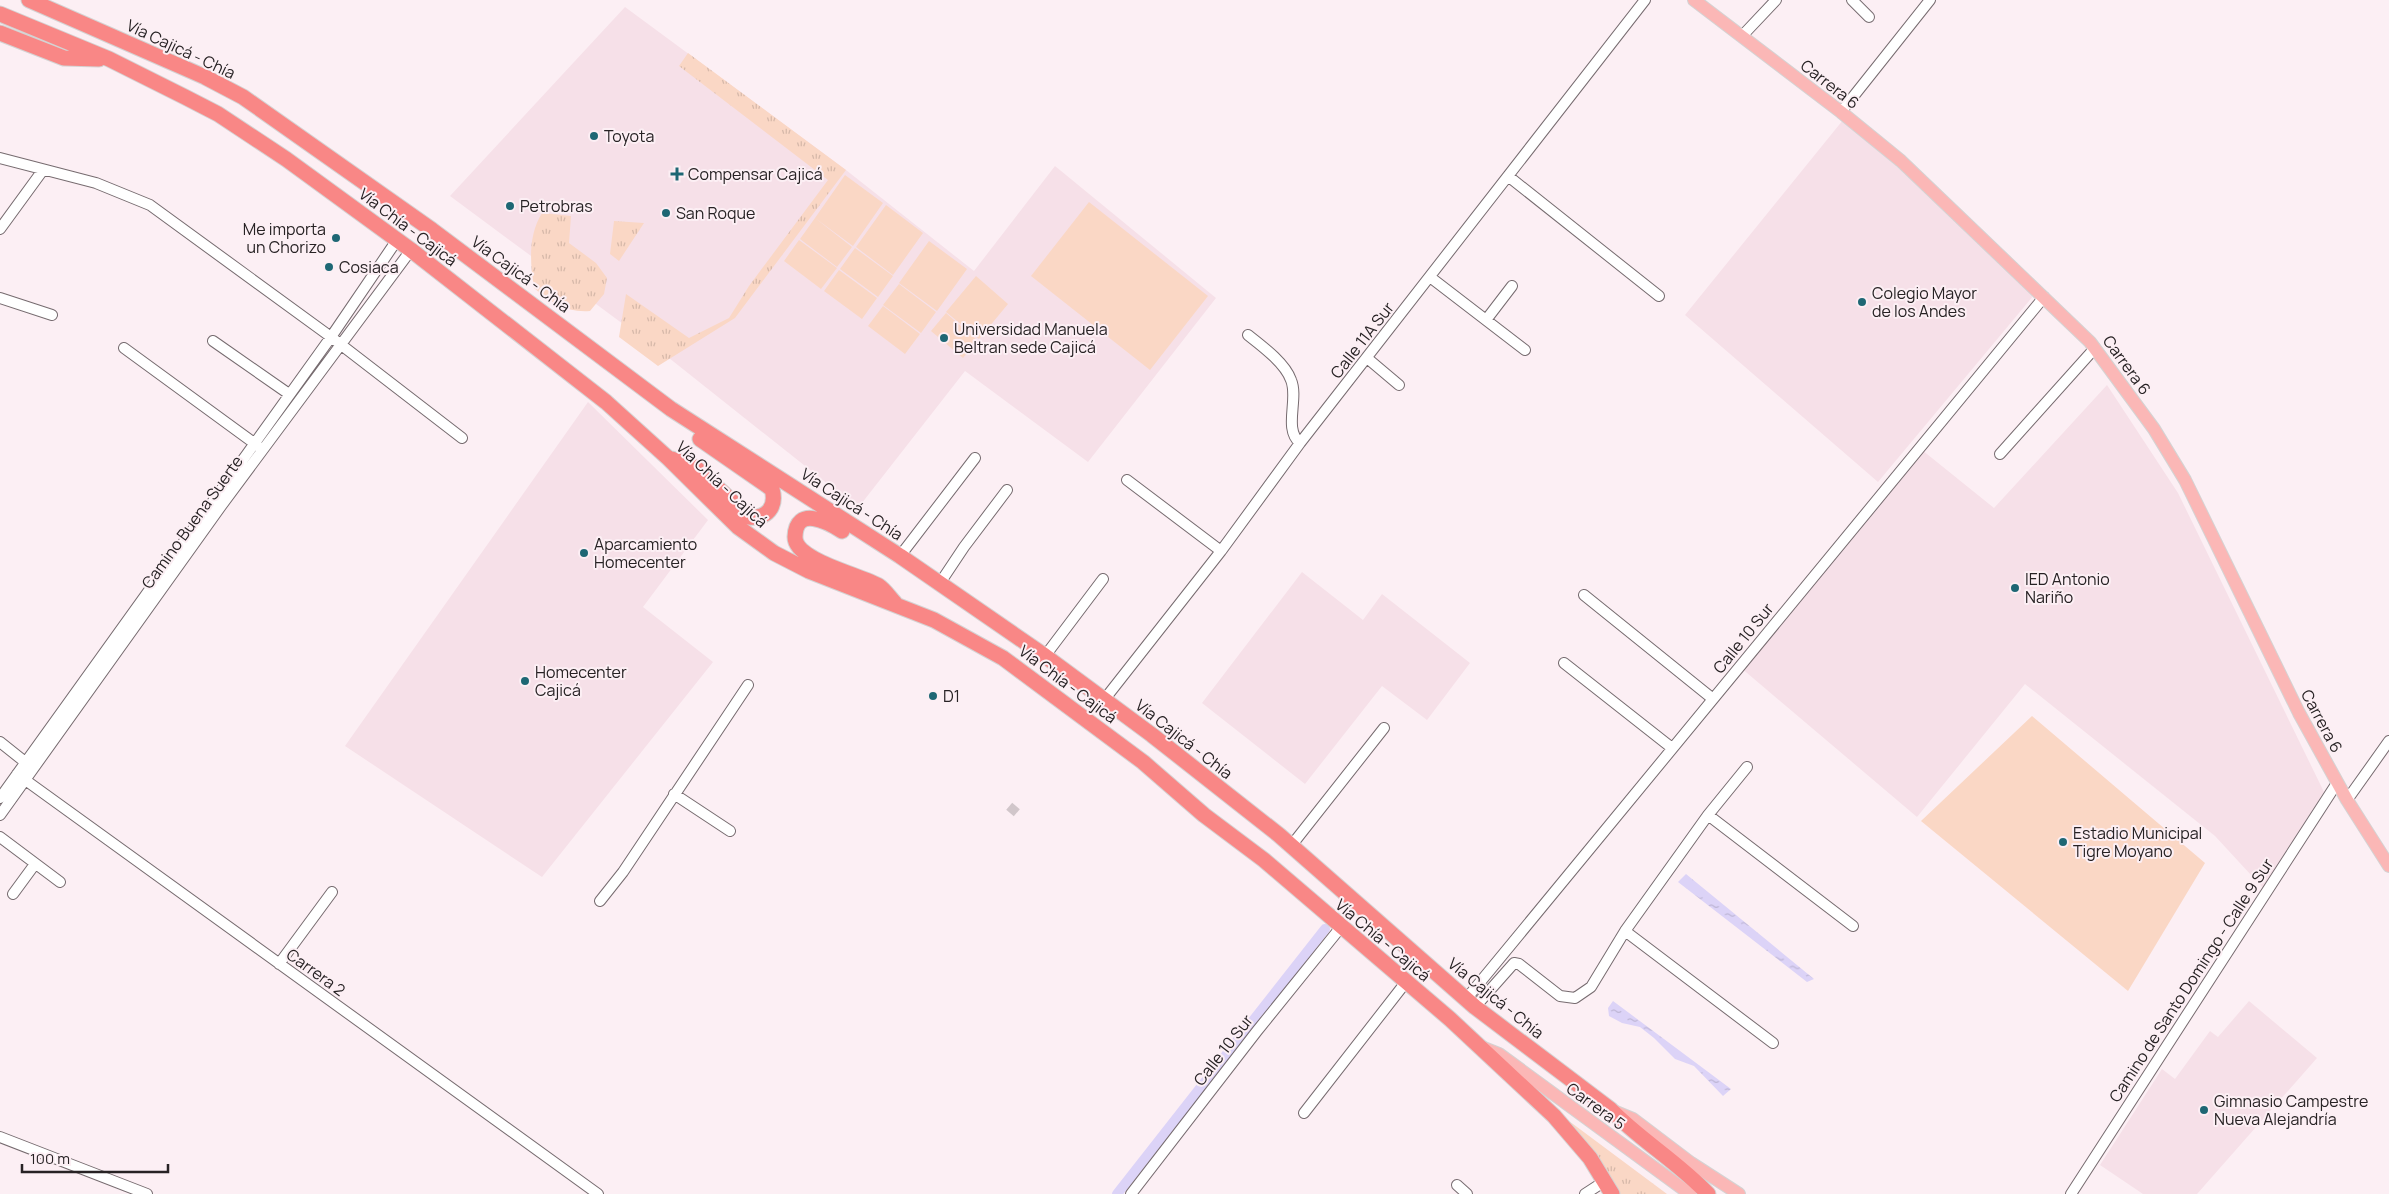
<svg xmlns="http://www.w3.org/2000/svg" width="2389" height="1194" font-family="Manrope,sans-serif">
<defs>
<pattern id="grass-tufts" width="24" height="20" patternUnits="userSpaceOnUse" patternTransform="scale(1.25)"><rect width="24" height="20" fill="#fad7c5"/><path d="M3 7l-1-3M5 7V3M7 7l1-3M15 17l-1-3M17 17v-4M19 17l1-3" fill="none" stroke="#d6b8a9"/></pattern>
<pattern id="water-ripples" width="26" height="14" patternUnits="userSpaceOnUse" patternTransform="scale(1.25)"><rect width="26" height="14" fill="#dcd3f7"/><path d="M2 4q2-2 4 0t4 0M15 11q2-2 4 0t4 0" fill="none" stroke="#bdb5d4"/></pattern>
</defs>
<rect width="100%" height="100%" fill="#fceff4"/>
<path fill="#f6e0e8" d="M625 7 846 170 974 271 1055 166 1216 298 1088 462 965 371 858 508 669 358 450 196Z
M1843 120 2039 289 1878 482 1685 315Z
M2107 385 2178 493 2324 792 2263 888 2215 836 2025 684 1917 817 1740 667 1922 450 1994 508Z
M588 402 708 520 643 607 713 662 542 877 345 746Z
M1302 572 1363 620 1382 594 1470 663 1427 720 1382 686 1305 784 1202 703Z
M2249 1001 2317 1058 2197 1194H2143L2100 1165 2162 1069 2175 1079 2210 1031 2218 1037Z"/>
<path fill="url(#grass-tufts)" d="M688 53 846 170 735 318 658 366 619 337 626 294 689 338 729 318 749 286 828 180 679 66Z
M542 213 571 216 569 243 596 263 607 278 604 294 590 311C567 313 550 302 534 288 530 262 528 236 542 213Z
M614 221 644 223 619 261 610 254Z
M1569 1121 1667 1194H1614Z"/>
<path fill="#fad7c5" d="M845 175 883 203 853 246 815 218Z
M1089 202 1208 296 1150 370 1031 276Z
M886 205 923 233 893 275 856 247Z
M815 218 852 247 837 267 800 239Z
M799 240 837 268 821 289 784 261Z
M929 241 967 269 937 311 899 283Z
M855 248 893 276 878 297 840 269Z
M839 270 877 298 862 319 824 291Z
M976 276 1008 304 979 339 946 312Z
M899 284 936 312 921 333 883 305Z
M883 306 920 334 905 354 868 326Z
M946 313 978 341 963 358 931 331Z
M2032 716 2205 863 2128 991 1921 821Z"/>
<path fill="url(#water-ripples)" d="M1686 874 1814 979 1807 982 1678 882Z
M1613 1001 1731 1089 1723 1096 1694 1066 1675 1059 1654 1038 1640 1027 1622 1023 1609 1016 1608 1008Z"/>
<g fill="none" stroke-linecap="round" stroke-linejoin="round">
<path stroke="#dcd3f7" stroke-width="10" d="M1117 1194 1325 929"/>
<path stroke="#d1c6ca" stroke-width="10" stroke-dasharray="10 5" stroke-linecap="butt" d="M1010 813 1016 806"/>
<g stroke="#766b6f" stroke-width="12">
<path id="minor" d="M1852 0 1869 17
M1742 36 1776 0
M1841 112 1930 0
M0 158 96 183 150 205 331 337 462 438
M1508 176 1659 296
M0 229 43 170
M1430 277 1525 350
M0 298 52 315
M1486 320 1512 286
M1248 335C1262 346 1285 363 1291 380 1299 399 1283 429 1300 443
M213 341 289 394
M124 348 258 446
M1367 358 1399 385
M2000 454 2095 348
M1127 480 1221 551
M900 556 975 458
M940 583 964 547 1007 490
M1584 595 1713 699
M1045 656 1103 579
M1564 663 1672 748
M1104 700 1221 551 1300 443 1645 0
M0 742 30 766
M17 774 598 1194
M674 794 730 831
M0 798 331 337 397 240
M2347 800 2389 741
M0 815 221 506 411 250
M1708 815 1853 926
M0 837 60 882
M1291 846 1384 728
M13 894 35 864
M600 901 623 872 748 685
M1625 931 1773 1043
M279 964 332 892
M1467 998 2044 297
M1475 1007 1514 963 1519 964 1560 996 1575 998 1591 987 1625 931 1708 815 1747 767
M1304 1113 1406 982
M0 1137 147 1194
M1457 1185 1467 1194
M1131 1194 1257 1031 1341 927
M1585 1194 1605 1181
M2071 1194 2337 783"/>
</g>
<g stroke="#d4d3d3" stroke-width="14">
<path id="major" d="M1694 0 1841 112 1901 161 2090 342 2154 429 2185 480 2299 713 2347 800 2389 866
M1484 1048 1499 1054 1690 1194
M1616 1112 1633 1119 1691 1163 1739 1194"/>
</g>
<g stroke="#d4d3d3" stroke-width="17">
<path id="highway" d="M29 0 205 77 243 97 432 230 671 409 900 556 1045 656 1152 735 1279 835 1475 1007 1610 1109C1640 1140 1678 1162 1708 1194
M0 14 109 59 185 97 218 114 286 159 411 250 606 402 668 458 738 527 774 553 809 571 934 620 1003 658 1143 762 1204 815 1264 860 1450 1019 1554 1116 1590 1158 1612 1194
M0 33 64 58 99 59
M672 459 695 467 749 517C767 519 777 507 772 489L700 439
M842 531C828 522 796 505 795 537 795 561 861 575 879 586 885 590 890 598 895 603"/>
</g>
<use href="#minor" stroke="#fff" stroke-width="10"/>
<use href="#major" stroke="#fbb7b6" stroke-width="12"/>
<use href="#highway" stroke="#f98786" stroke-width="15"/>
</g>
<g fill="#1e6774" stroke="#fceff4" stroke-width="2">
<circle cx="594" cy="136" r="5"/>
<path d="M674.5 166.5h5v5h5v5h-5v5h-5v-5h-5v-5h5z"/>
<circle cx="510" cy="206" r="5"/>
<circle cx="666" cy="213" r="5"/>
<circle cx="336" cy="238" r="5"/>
<circle cx="329" cy="267" r="5"/>
<circle cx="1862" cy="302" r="5"/>
<circle cx="944" cy="338" r="5"/>
<circle cx="584" cy="553" r="5"/>
<circle cx="2015" cy="588" r="5"/>
<circle cx="525" cy="681" r="5"/>
<circle cx="933" cy="696" r="5"/>
<circle cx="2063" cy="842" r="5"/>
<circle cx="2204" cy="1110" r="5"/>
</g>
<g text-anchor="middle" dominant-baseline="central" stroke-width="4" stroke-linejoin="round" paint-order="stroke">
<g font-size="16" fill="#272224" stroke="#fceff4">
<text transform="translate(181 49) rotate(25)">Vía Cajicá - Chía</text>
<text transform="translate(1830 84) rotate(38)">Carrera 6</text>
<text transform="translate(408 227) rotate(37)">Vía Chía - Cajicá</text>
<text transform="translate(521 274) rotate(36)">Vía Cajicá - Chía</text>
<text transform="translate(1362 340) rotate(-52)">Calle 11A Sur</text>
<text transform="translate(2127 365) rotate(54)">Carrera 6</text>
<text transform="translate(722 484) rotate(43)">Vía Chía - Cajicá</text>
<text transform="translate(852 504) rotate(33)">Vía Cajicá - Chía</text>
<text transform="translate(192 522) rotate(-54)">Camino Buena Suerte</text>
<text transform="translate(1743 638) rotate(-51)">Calle 10 Sur</text>
<text transform="translate(1068 684) rotate(37)">Vía Chía - Cajicá</text>
<text transform="translate(2322 721) rotate(62)">Carrera 6</text>
<text transform="translate(1184 739) rotate(38)">Vía Cajicá - Chía</text>
<text transform="translate(1383 940) rotate(40)">Vía Chía - Cajicá</text>
<text transform="translate(316 972) rotate(36)">Carrera 2</text>
<text transform="translate(2191 980) rotate(-57)">Camino de Santo Domingo - Calle 9 Sur</text>
<text transform="translate(1496 998) rotate(39)">Vía Cajicá - Chía</text>
<text transform="translate(1223 1050) rotate(-52)">Calle 10 Sur</text>
<text transform="translate(1596 1106) rotate(36)">Carrera 5</text>
</g>
<g font-size="16" fill="#272224" stroke="#fceff4" text-anchor="start">
<text x="604" y="136">Toyota</text>
<text x="688" y="174">Compensar Cajicá</text>
<text x="520" y="206">Petrobras</text>
<text x="676" y="213">San Roque</text>
<text x="326" y="229" text-anchor="end">Me importa<tspan x="326" dy="18">un Chorizo</tspan></text>
<text x="339" y="267">Cosiaca</text>
<text x="1872" y="293">Colegio Mayor<tspan x="1872" dy="18">de los Andes</tspan></text>
<text x="954" y="329">Universidad Manuela<tspan x="954" dy="18">Beltran sede Cajicá</tspan></text>
<text x="594" y="544">Aparcamiento<tspan x="594" dy="18">Homecenter</tspan></text>
<text x="2025" y="579">IED Antonio<tspan x="2025" dy="18">Nariño</tspan></text>
<text x="535" y="672">Homecenter<tspan x="535" dy="18">Cajicá</tspan></text>
<text x="943" y="696">D1</text>
<text x="2073" y="833">Estadio Municipal<tspan x="2073" dy="18">Tigre Moyano</tspan></text>
<text x="2214" y="1101">Gimnasio Campestre<tspan x="2214" dy="18">Nueva Alejandría</tspan></text>
</g>
</g>
<path d="M22 1164v8h146v-8" fill="none" stroke="#272224" stroke-width="2.5"/>
<text x="30" y="1164" font-size="15" fill="#272224" stroke="#fceff4" stroke-width="4" paint-order="stroke">100 m</text>
</svg>
